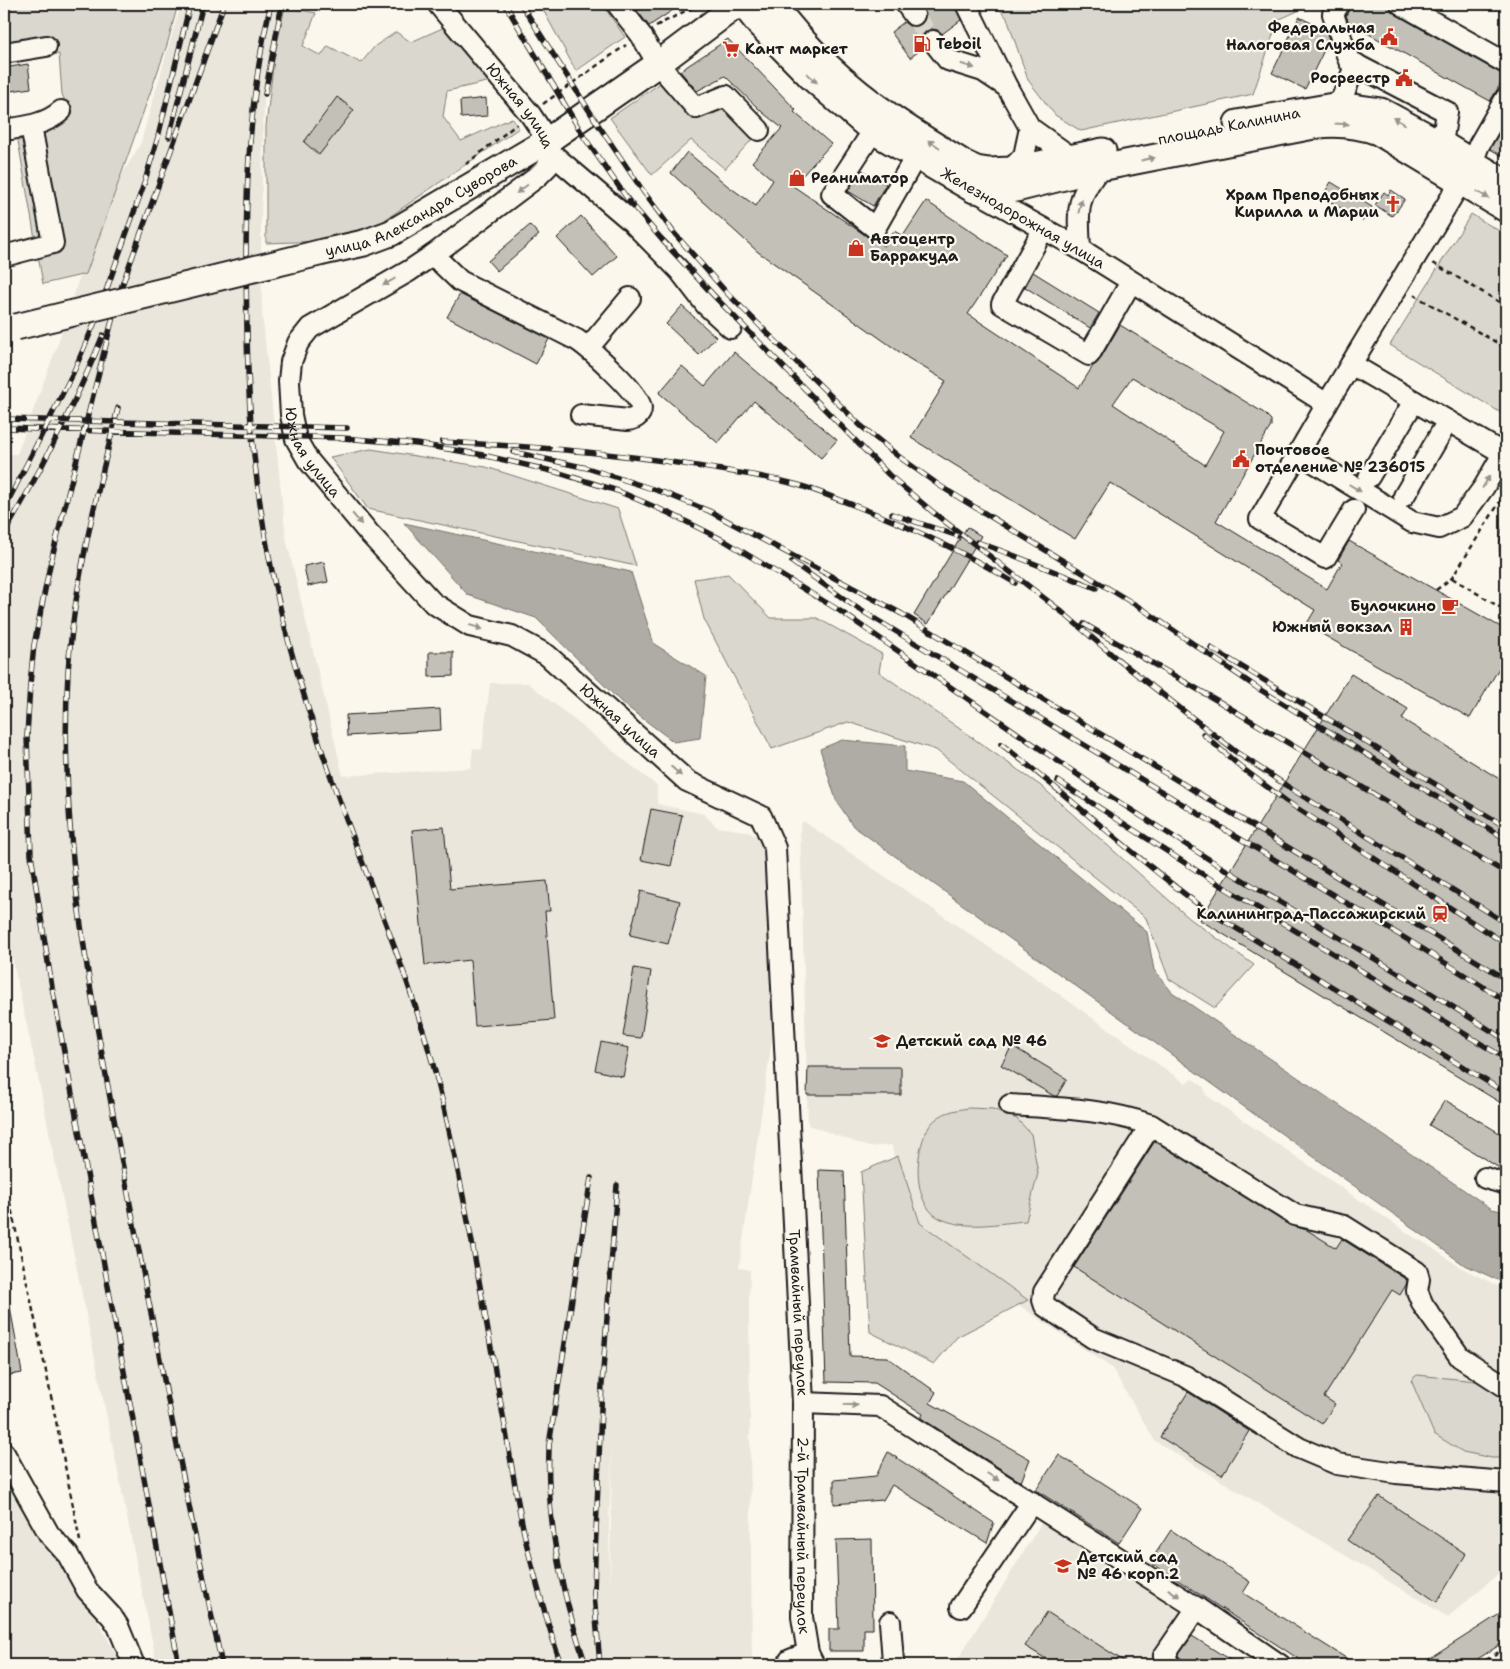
<svg xmlns="http://www.w3.org/2000/svg" width="1510" height="1669" font-family="'Shantell Sans',sans-serif">
<rect width="100%" height="100%" fill="#fbf7ec"/>
<filter id="ink" filterUnits="userSpaceOnUse"><feTurbulence type="fractalNoise" baseFrequency=".02" numOctaves="2"/><feDisplacementMap in="SourceGraphic" scale="10" xChannelSelector="R" yChannelSelector="G"/><feConvolveMatrix kernelMatrix="1 2 1 2 8 2 1 2 1" color-interpolation-filters="sRGB"/></filter>
<g filter="url(#ink)">
<path fill="#eae6dc" fill-rule="evenodd" d="M181 4H285L264 100 261 228 262 312 286 538 343 776 471 768 473 748 482 750 490 683H528L657 786V804L704 814 717 827 745 831 764 839 767 880 773 1032 739 1268 750 1270 749 1301 752 1665H157L37 1072 4 921V454H17L57 346 103 205 140 145ZM612 1448V1449L610 1589 609 1524Z
M803 821 1005 958 1006 957 1185 1083 1193 1079 1204 1087 1206 1095 1418 1240 1422 1241 1460 1267 1502 1288H1506V1567L1448 1617 1155 1441 1112 1368 903 1227 892 1145 869 1147 808 1125 800 825Z
M4 1465 66 1563 122 1665H4Z
M1042 1522 1182 1610 1148 1665H967L958 1659Z"/>
<path fill="#dad7ce" stroke="#7b7a75" d="M4 4H178L167 45 86 274 43 284 18 141 70 114 62 94 59 54 4 63Z
M540 4H602L625 37 576 71Z
M995 4H1313L1278 20 1253 94 1081 131 1055 115 1028 80 1007 18Z
M285 7 316 13 303 46 321 56 328 46 361 63 375 46 396 32 411 42 447 26 491 81 447 91 443 117 461 141 512 118 519 128 379 224 325 241 266 243V126L274 58Z
M662 82 724 107 756 135 725 169 691 140 652 175 610 118Z
M1471 214 1506 235V416L1390 345Z
M371 449 486 467 618 509 636 566 368 509 330 457Z
M728 574 771 618H817L882 654 879 672 1041 786 1189 918 1254 965 1215 1008 1169 979 1146 918 936 750 848 722 772 749 704 619 694 579Z
M969 1108 993 1109 1017 1119 1031 1134 1038 1173 1026 1221C998 1223 966 1231 939 1218 911 1203 914 1146 931 1124 941 1112 955 1110 969 1108Z
M898 1156 920 1223 1028 1300 957 1337 934 1364 870 1332 861 1172Z
M1417 1375 1476 1381 1506 1399V1458H1492L1463 1452 1434 1434 1411 1380Z"/>
<path fill="#afaca5" stroke="#74726e" d="M404 523 631 572 654 644 706 676 700 738 674 742 622 703 536 618 468 595Z
M842 740 905 746V771L963 781 1147 932 1154 970 1172 992 1492 1209 1506 1212V1282L1500 1281 1463 1264 853 826 836 800 820 749Z"/>
<path fill="#c3c0b8" stroke="#1c1c1c" fill-rule="evenodd" d="M632 4H682L649 26Z
M928 4H954L961 20 942 34 937 30 932 29 926 31 922 37 921 42 923 48 910 58 891 32 904 22 909 26 915 27 921 24 925 20 926 14 923 8Z
M1352 4H1389L1391 10 1395 14 1500 73 1506 75 1490 101 1349 23 1346 15Z
M1299 17 1326 30 1329 40 1305 89 1272 73Z
M728 39 796 110 794 112 831 144 793 186 868 237 884 246 894 231 903 236 926 201 1007 255 968 314 1079 388 1093 366 1099 361 1120 325 1264 413 1271 420V426L1216 521 1327 589 1342 563 1338 560 1349 541 1506 630V665L1502 663 1470 718 1306 625 1315 610 1110 483 1075 539 911 438 946 381 908 358 758 252 671 173 687 152 728 186 756 206 773 180 752 162 782 128 762 112 725 76 697 91 680 71ZM1132 377 1224 431 1205 465 1113 404Z
M28 64 31 88 4 92V68Z
M337 97 354 110 319 155 304 142Z
M486 98 487 116 461 118 460 101Z
M1506 121V158L1490 149Z
M862 170 886 184 873 206 848 191Z
M1331 182 1372 207 1363 221 1322 197Z
M1391 190 1405 199 1396 212H1395L1392 216 1375 205 1384 192 1388 195Z
M581 216 617 256 593 277 557 238Z
M530 225 539 235 497 271 488 261Z
M1033 272 1099 313 1090 328 1025 287Z
M460 294 549 339 536 364 447 317Z
M682 306 716 337 699 355 666 324Z
M734 352 837 440 821 458 754 401 718 443 659 393 682 366 705 386Z
M967 527 981 536 928 624 914 615Z
M324 562 328 582 308 586 304 566Z
M429 652H453V676L429 677Z
M1351 674 1408 709 1402 719 1506 783V1106L1200 920Z
M440 709 441 730 347 736 346 715Z
M651 809 682 815 671 866 641 860Z
M444 827 450 889 547 881 550 911H545L554 1020 475 1026 470 960 425 965 412 830Z
M641 891 680 901 668 944 630 935Z
M634 968 651 971 641 1038 623 1036Z
M601 1042 629 1048 623 1077 595 1070Z
M1012 1046 1067 1079 1057 1096H1054L1001 1065Z
M808 1067H901V1095H807Z
M1445 1100 1506 1137V1172L1429 1125Z
M1155 1141 1289 1225 1307 1230 1336 1248 1342 1239 1407 1280 1406 1285 1400 1295 1392 1290 1324 1397 1335 1404 1322 1424 1074 1267Z
M819 1170 844 1171 850 1356 887 1357 936 1392 930 1403 1030 1459 1021 1482 921 1418 923 1414 875 1383 826 1382Z
M10 1307 22 1373 4 1376V1308Z
M1188 1392 1249 1431 1222 1475 1160 1437Z
M888 1452 994 1523 987 1543 892 1485 883 1500 834 1504V1480L876 1476Z
M1059 1455 1142 1508 1119 1543 1036 1490Z
M1379 1496 1466 1554 1437 1602 1347 1540Z
M1171 1530 1250 1582 1243 1593 1357 1665H1308L1150 1562Z
M872 1539 873 1629H864V1651H829V1629H839L836 1540Z
M1506 1610V1641L1468 1665H1420Z
M1047 1612 1130 1665H1056L1025 1646Z
M1192 1636 1208 1646 1238 1665H1191L1178 1656Z"/>
<g fill="none" stroke-linecap="round" stroke-linejoin="round">
<path stroke="#dad6cd" stroke-width="20" stroke-dasharray="20 10" stroke-linecap="butt" d="M914 15 933 41"/>
<g stroke="#1c1c1c" stroke-width="24">
<g id="minor">
<path id="s1" d="M438 4 530 114 544 135 551 153 548 166 537 177 433 255 409 271 310 328 298 343 291 362 289 381 291 415 296 439 308 460 368 532 433 603 470 626 512 636 547 655 687 781 761 816 775 848 803 1403 802 1617 808 1653 814 1665"/>
<path d="M617 4 641 35 658 64 696 108 726 96 759 130"/>
<path d="M906 4 914 15"/>
<path d="M966 4 1007 87 1030 128 1072 158"/>
<path d="M1339 4 1333 14 1349 61 1447 112 1442 144"/>
<path d="M1401 4 1506 63"/>
<path d="M933 41 948 60 983 71 1007 87"/>
<path d="M4 53 46 46"/>
<path d="M1339 105 1356 64"/>
<path d="M4 130C24 127 45 125 61 111"/>
<path d="M873 131 832 194 875 228 916 156"/>
<path d="M551 153 631 221 679 270 706 305 731 328"/>
<path d="M1010 170 1024 156 1030 128"/>
<path d="M974 190 1080 249 1327 404"/>
<path d="M1043 230 1002 304 1089 355 1131 282"/>
<path d="M1080 249C1078 211 1075 199 1100 168"/>
<path d="M433 255 460 281 577 340C589 348 641 394 641 408 641 416 634 419 628 420L581 415"/>
<path d="M4 256 53 243 31 126"/>
<path d="M589 347 630 298"/>
<path d="M1351 364 1506 455"/>
<path d="M1299 453 1412 522 1439 528 1462 517 1484 487 1503 454"/>
<path d="M1369 477 1414 401"/>
<path d="M1404 496 1448 421"/>
<path d="M1354 510 1325 558 1260 519 1327 404 1472 163 1479 145 1506 98"/>
<path d="M1010 1105C1058 1108 1106 1109 1151 1125L1295 1215 1344 1226 1417 1272 1419 1279 1417 1291 1423 1305 1460 1357 1506 1387"/>
<path d="M1151 1125 1044 1292 1043 1300 1045 1306 1093 1338 1185 1376 1299 1448 1337 1464 1396 1473 1506 1482"/>
<path d="M1485 1178 1506 1184"/>
<path d="M803 1403 880 1406 1197 1608 1280 1665"/>
<path d="M4 1453 49 1534 68 1555 87 1590 112 1617 118 1626 134 1665"/>
<path d="M961 1607 1032 1502"/>
<path d="M890 1622 893 1661 890 1665"/>
<path d="M789 1665 790 1660 808 1653"/>
<path d="M1170 1665 1164 1656 1197 1608"/>
</g>
</g>
<g stroke="#1c1c1c" stroke-width="29">
<g id="major">
<path d="M743 4 759 24 812 78 873 131 974 190 996 191 1016 189 1100 168 1319 125C1340 123 1358 125 1378 132L1506 209"/>
<path d="M773 4C805 48 849 88 894 119 917 135 941 149 965 164L976 169 989 171 1010 170 1103 151"/>
<path d="M1237 123 1339 105 1381 111 1442 144 1506 183"/>
<path id="s2" d="M323 252 364 243 391 233 547 141 658 64 738 4"/>
</g>
</g>
<path stroke="#1c1c1c" stroke-width="2.5" stroke-dasharray="5 4" stroke-linecap="butt" d="M656 26 699 4
M543 104 626 45
M466 164 517 124
M1433 263 1506 306
M1414 295 1506 348
M1452 578 1506 611
M1436 590 1452 578 1506 492
M4 1175 47 1376 80 1541
M1479 1665 1506 1647"/>
<use href="#minor" stroke="#fbf7ec" stroke-width="20"/>
<use href="#major" stroke="#fbf7ec" stroke-width="25"/>
<path stroke="#1c1c1c" stroke-width="1" d="M1506 521C1496 538 1498 560 1506 576"/>
<g stroke="#1c1c1c" stroke-width="5.5">
<path id="rail" d="M271 4C250 90 246 179 246 267 247 333 247 399 255 464 265 558 288 650 318 739 356 856 409 968 439 1087 467 1201 485 1317 506 1432 512 1469 518 1506 526 1542 536 1583 548 1624 561 1665
M505 4 584 137 629 201 663 241 718 300 889 475 934 513 1062 612 1116 658 1236 752 1293 790 1506 923
M521 4 599 126 643 191 674 233 726 292 860 425 898 456 940 486 1144 610 1259 689 1506 839
M265 94 282 4
M169 137 203 4
M118 297 50 565 34 645 30 684 27 736 31 855 52 987 179 1665
M116 302 224 4
M118 408C97 494 74 582 68 672 58 838 92 1000 122 1162 154 1330 186 1498 222 1665
M4 419 347 428
M4 428 342 438 417 444 478 454 556 472 618 491 671 514 725 541 840 611 1100 790 1218 865 1405 977 1506 1040
M442 442C532 446 621 453 709 468 739 473 770 477 798 485 815 490 832 497 848 503 906 525 962 551 1015 583
M513 452 587 468 662 492 709 511 902 614 1506 979
M4 509 74 371 95 322 144 184 158 137 190 4
M892 514 958 536
M4 534C40 472 76 402 103 335
M977 542 1010 554 1096 588
M792 562 857 608 1423 949 1506 1001
M1084 624 1218 701 1506 873
M1211 648 1506 827
M1203 734 1242 768 1286 801 1506 944
M1001 744C1070 797 1133 856 1203 908L1506 1093
M1058 781 1199 872 1506 1059
M586 1665C566 1607 551 1545 549 1483 548 1471 549 1458 549 1445L591 1178
M600 1665 594 1594 595 1557 602 1384 617 1185"/>
</g>
<use href="#rail" stroke="#fbf7ec" stroke-width="4" stroke-dasharray="11" stroke-linecap="butt"/>
<g stroke="#1c1c1c" stroke-width="29" stroke-linecap="butt">
<path id="major-bridge" d="M16 327 323 252"/>
</g>
<use href="#major-bridge" stroke="#fbf7ec" stroke-width="25"/>
</g>
<defs><path id="oneway-solid" d="M-6-.8H1V-3.2L6.5 0L1 3.2V.8H-6Z" transform="scale(1.25)"/></defs>
<g fill="#97948e">
<use href="#oneway-solid" transform="translate(968 66) rotate(17)"/>
<use href="#oneway-solid" transform="translate(812 78) rotate(43)"/>
<use href="#oneway-solid" transform="translate(1399 121) rotate(-151)"/>
<use href="#oneway-solid" transform="translate(1342 124) rotate(3)"/>
<use href="#oneway-solid" transform="translate(934 144) rotate(-148)"/>
<use href="#oneway-solid" transform="translate(1148 159) rotate(-11)"/>
<use href="#oneway-solid" transform="translate(522 189) rotate(143)"/>
<use href="#oneway-solid" transform="translate(1483 195) rotate(31)"/>
<use href="#oneway-solid" transform="translate(1080 206) rotate(-78)"/>
<use href="#oneway-solid" transform="translate(389 282) rotate(150)"/>
<use href="#oneway-solid" transform="translate(1486 482) rotate(-59)"/>
<use href="#oneway-solid" transform="translate(1355 488) rotate(32)"/>
<use href="#oneway-solid" transform="translate(357 519) rotate(50)"/>
<use href="#oneway-solid" transform="translate(476 627) rotate(17)"/>
<use href="#oneway-solid" transform="translate(676 771) rotate(42)"/>
<use href="#oneway-solid" transform="translate(851 1405) rotate(2)"/>
<use href="#oneway-solid" transform="translate(993 1477) rotate(32)"/>
<use href="#oneway-solid" transform="translate(1174 1593) rotate(33)"/>
</g>
</g>
<defs>
<g id="civic-bare" transform="scale(1.35)"><path d="M-.6-6.5H3V-4.5H.6V-3L4-1V1h2V6H-6V1h2V-1L-.6-3ZM-1.2 2.5V6h2.4V2.5Z" fill="#c8321e" stroke="#fbf7ec" stroke-width="2.5" paint-order="stroke"/></g>
<g id="fuel-bare" transform="scale(1.35)"><path d="M-5.5-6h7V0h2V4h1.3V-2.5L3-4.5l.8-.8L6-3V5H2.5V1h-1V6h-7ZM-4.2-4.7v3.2H.2V-4.7Z" fill="#c8321e" stroke="#fbf7ec" stroke-width="2.5" paint-order="stroke"/></g>
<g id="supermarket-bare" transform="scale(1.35)"><path d="M-6-5.5h2.5l.6 2H6L4.5 2H-2.5L-4.4-4H-6ZM-1.5 3.2a1.3 1.3 0 1 0 .1 0ZM3 3.2a1.3 1.3 0 1 0 .1 0Z" fill="#c8321e" stroke="#fbf7ec" stroke-width="2.5" paint-order="stroke"/></g>
<g id="shop-bare" transform="scale(1.35)"><path d="M-5-2.5h2.3a2.7 3.5 0 0 1 5.4 0H5L5.5 6h-11ZM-1.5-2.5h3a1.5 2.3 0 0 0-3 0Z" fill="#c8321e" stroke="#fbf7ec" stroke-width="2.5" paint-order="stroke"/></g>
<g id="church-bare" transform="scale(1.35)"><path d="M-1.2-6h2.4v3.5h3.3v2.4h-3.3V6h-2.4V-.1h-3.3v-2.4h3.3Z" fill="#c8321e" stroke="#fbf7ec" stroke-width="2.5" paint-order="stroke"/></g>
<g id="cafe-bare" transform="scale(1.35)"><path d="M-5.5-4.5H6V0H3Q3 3.5 0 3.5H-2.5Q-5.5 3.5-5.5 0ZM3-3.2v2h1.7v-2ZM-6 4.5H4V6H-6Z" fill="#c8321e" stroke="#fbf7ec" stroke-width="2.5" paint-order="stroke"/></g>
<g id="building-bare" transform="scale(1.35)"><path d="M-4-6H4V6H1V3H-1V6H-4ZM-2.5-4.3h1.7v1.8h-1.7ZM.8-4.3h1.7v1.8H.8ZM-2.5-1h1.7V.8h-1.7ZM.8-1h1.7V.8H.8Z" fill="#c8321e" stroke="#fbf7ec" stroke-width="2.5" paint-order="stroke"/></g>
<g id="station-bare" transform="scale(1.35)"><path d="M-3-6H3Q5-6 5-4V2Q5 4 3 4L4.5 6H3L1.5 4h-3L-3 6H-4.5L-3 4Q-5 4-5 2V-4Q-5-6-3-6ZM-3.5-4v3h7v-3ZM-3.5 1v1.5H-2V1ZM2 1v1.5H3.5V1Z" fill="#c8321e" stroke="#fbf7ec" stroke-width="2.5" paint-order="stroke"/></g>
<g id="school-bare" transform="scale(1.35)"><path d="M0-5L7-2L0 1L-7-2ZM-4 1L0 2.5L4 1V4Q0 6-4 4Z" fill="#c8321e" stroke="#fbf7ec" stroke-width="2.5" paint-order="stroke"/></g>
</defs>
<g fill-rule="evenodd">
<use href="#civic-bare" x="1389" y="37"/>
<use href="#fuel-bare" x="922" y="44"/>
<use href="#supermarket-bare" x="731" y="49"/>
<use href="#civic-bare" x="1404" y="78"/>
<use href="#shop-bare" x="797" y="178"/>
<use href="#church-bare" x="1393" y="204"/>
<use href="#shop-bare" x="856" y="248"/>
<use href="#civic-bare" x="1241" y="459"/>
<use href="#cafe-bare" x="1450" y="606"/>
<use href="#building-bare" x="1406" y="627"/>
<use href="#station-bare" x="1440" y="914"/>
<use href="#school-bare" x="882" y="1041"/>
<use href="#school-bare" x="1063" y="1566"/>
</g>
<g text-anchor="middle" dominant-baseline="central" stroke-width="4.5" stroke-linejoin="round" paint-order="stroke">
<g font-size="15" font-weight="bold" fill="#1c1c1c" stroke="#fbf7ec" text-anchor="start">
<text x="1375" y="28" text-anchor="end">Федеральная<tspan x="1375" dy="17">Налоговая Служба</tspan></text>
<text x="936" y="44">Teboil</text>
<text x="745" y="49">Кант маркет</text>
<text x="1390" y="78" text-anchor="end">Росреестр</text>
<text x="811" y="178">Реаниматор</text>
<text x="1379" y="195" text-anchor="end">Храм Преподобных<tspan x="1379" dy="17">Кирилла и Марии</tspan></text>
<text x="870" y="239">Автоцентр<tspan x="870" dy="17">Барракуда</tspan></text>
<text x="1255" y="450">Почтовое<tspan x="1255" dy="17">отделение № 236015</tspan></text>
<text x="1436" y="606" text-anchor="end">Булочкино</text>
<text x="1392" y="627" text-anchor="end">Южный вокзал</text>
<text x="1426" y="914" text-anchor="end">Калининград-Пассажирский</text>
<text x="896" y="1041">Детский сад № 46</text>
<text x="1077" y="1557">Детский сад<tspan x="1077" dy="17">№ 46 корп.2</tspan></text>
</g>
<g font-size="15" fill="#1c1c1c" stroke="#fbf7ec">
<text stroke="none"><textPath href="#s1" startOffset="131">Южная улица</textPath></text>
<text transform="translate(1229 126) rotate(-11)">площадь Калинина</text>
<text stroke="none"><textPath href="#s2" startOffset="109">улица Александра Суворова</textPath></text>
<text transform="translate(1023 218) rotate(30)">Железнодорожная улица</text>
<text stroke="none"><textPath href="#s1" startOffset="626">Южная улица</textPath></text>
<text stroke="none"><textPath href="#s1" startOffset="1046">Южная улица</textPath></text>
<text stroke="none"><textPath href="#s1" startOffset="1718">Трамвайный переулок</textPath></text>
<text stroke="none"><textPath href="#s1" startOffset="1941">2-й Трамвайный переулок</textPath></text>
</g>
</g>
<rect width="1510" height="1669" fill="none" stroke="#fbf7ec" stroke-width="20"/>
<rect x="10" y="10" width="1490" height="1649" fill="none" stroke="#1c1c1c" stroke-width="2" filter="url(#ink)"/>
</svg>
